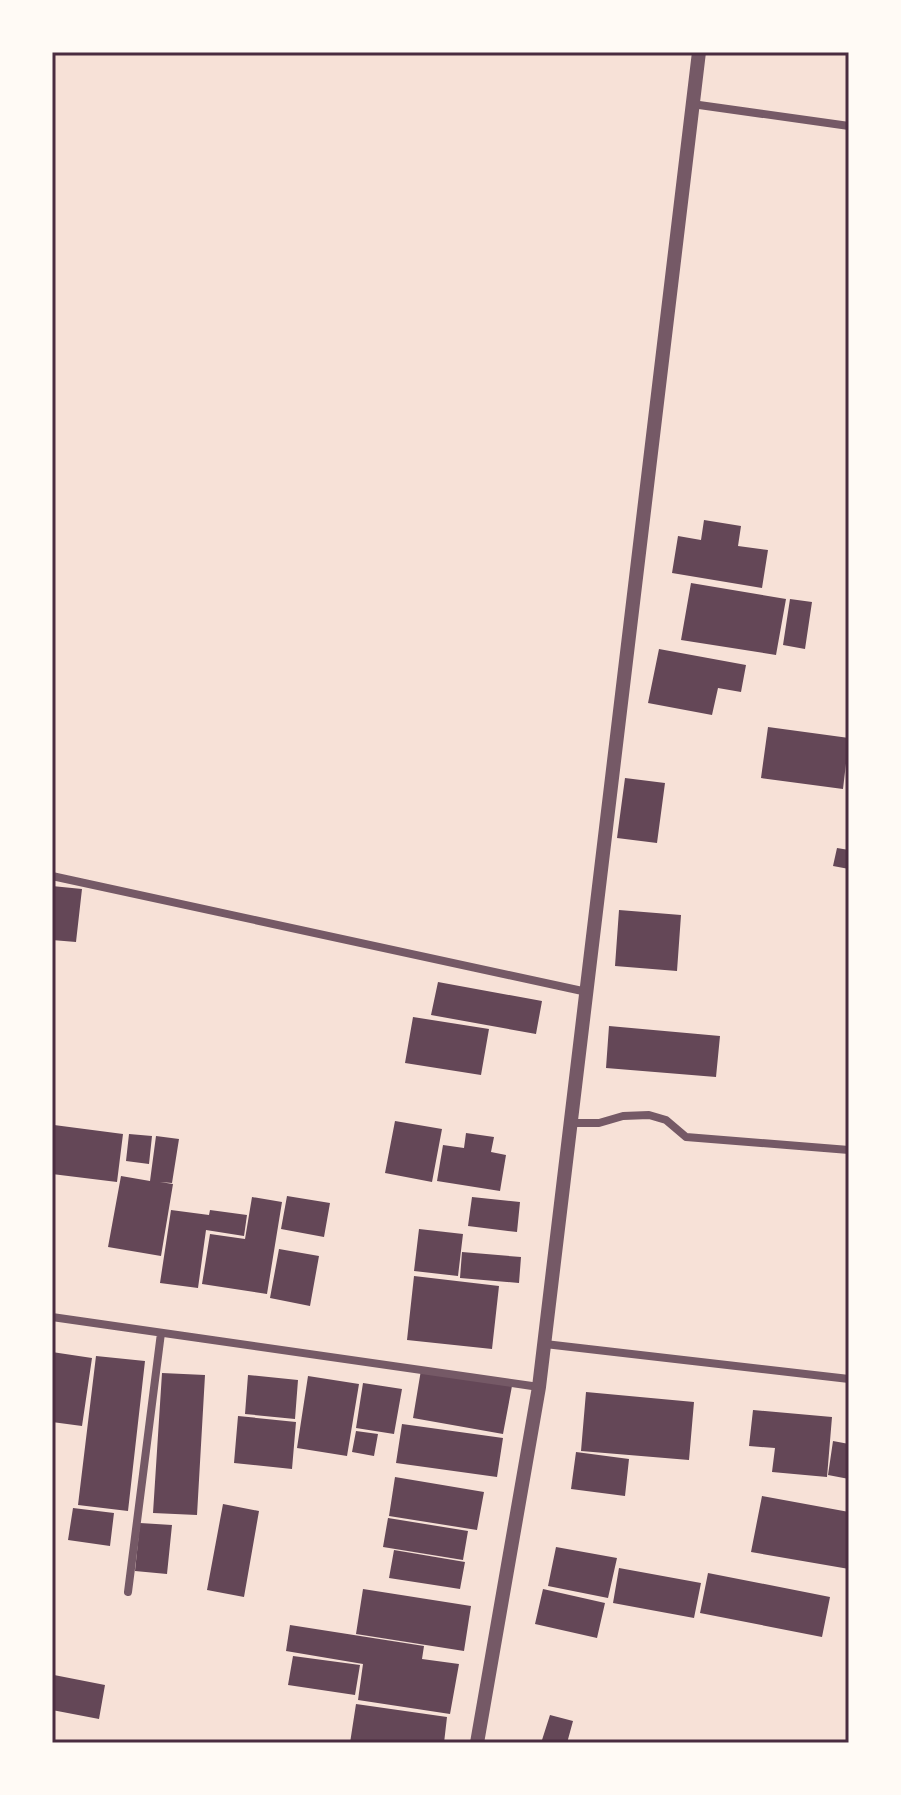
<svg xmlns="http://www.w3.org/2000/svg" width="901" height="1795" font-family="'Times New Roman',serif">
<rect width="100%" height="100%" fill="#f7e1d7"/>
<path fill="#644757" d="M704 520 741 526 738 546 768 550 762 588 672 573 678 536 701 540Z
M691 583 786 599 776 655 681 640Z
M790 599 812 602 805 649 783 645Z
M659 649 746 665 741 692 718 688 712 715 648 703Z
M768 727 849 738 843 789 761 778Z
M625 778 665 783 657 843 617 838Z
M837 848 849 850V869L833 866Z
M52 886 82 889 76 942 52 940Z
M619 910 681 915 677 971 615 966Z
M438 982 542 1001 536 1034 431 1015Z
M413 1017 489 1029 481 1075 405 1063Z
M609 1026 720 1036 716 1077 606 1068Z
M395 1121 442 1129 432 1182 385 1173Z
M54 1125 123 1134 117 1182 52 1174Z
M466 1133 494 1137 491 1152 506 1155 500 1191 437 1181 443 1145 464 1148Z
M129 1134 152 1136 149 1164 126 1161Z
M156 1136 179 1139 172 1183 160 1182 173 1184 161 1256 108 1247 121 1176 150 1181Z
M287 1196 330 1203 324 1237 281 1229Z
M252 1197 282 1202 267 1294 202 1284 210 1234 245 1239Z
M472 1197 520 1202 517 1232 468 1226Z
M171 1210 209 1215 210 1210 247 1215 244 1236 206 1230 198 1288 160 1283Z
M419 1229 463 1234 458 1276 414 1271Z
M279 1249 319 1256 310 1306 270 1298Z
M462 1252 521 1257 519 1283 460 1278Z
M414 1276 499 1286 492 1349 407 1340Z
M52 1352 92 1358 82 1426 52 1422Z
M96 1356 145 1361 128 1511 78 1505Z
M421 1370 512 1386 503 1434 413 1418Z
M162 1373 205 1375 197 1515 153 1513Z
M248 1375 298 1380 295 1419 245 1414Z
M308 1376 359 1384 347 1456 297 1448Z
M363 1383 402 1389 394 1434 356 1428Z
M586 1392 694 1402 689 1460 581 1451Z
M753 1410 832 1417 827 1477 772 1472 775 1448 749 1446Z
M238 1416 296 1422 292 1469 234 1463Z
M402 1424 503 1438 497 1477 396 1463Z
M356 1431 378 1434 374 1456 352 1452Z
M833 1441 849 1444V1479L828 1475Z
M576 1452 629 1459 625 1496 571 1489Z
M395 1477 484 1492 477 1530 389 1516Z
M762 1496 849 1512V1569L751 1552Z
M223 1504 259 1511 244 1597 207 1590Z
M73 1508 114 1513 110 1546 68 1540Z
M388 1518 468 1531 463 1560 383 1547Z
M140 1523 172 1525 167 1574 135 1571Z
M556 1547 617 1558 608 1598 548 1586Z
M394 1550 465 1562 460 1589 389 1578Z
M619 1568 701 1583 694 1618 613 1603Z
M708 1573 830 1597 822 1637 700 1613Z
M363 1589 471 1606 464 1651 356 1634Z
M543 1589 605 1603 597 1638 535 1624Z
M290 1625 424 1646 422 1659 459 1664 450 1714 358 1700 363 1664 286 1651Z
M293 1656 360 1665 355 1695 288 1685Z
M54 1675 105 1685 99 1719 52 1710Z
M356 1704 447 1717 444 1743H350Z
M550 1715 573 1721 567 1743 542 1740Z"/>
<g fill="none" stroke-linecap="round" stroke-linejoin="round">
<path stroke="#755966" stroke-width="8" d="M692 104 849 126
M52 876 587 992
M572 1123H599L623 1116 649 1115 666 1120 686 1137 849 1150
M52 1317 539 1387
M545 1344 849 1379
M128 1592 161 1333"/>
<path stroke="#755966" stroke-width="14" d="M477 1743 539 1387 699 52"/>
</g>
<rect width="901" height="1795" fill="none" stroke="#fffaf5" stroke-width="108"/>
<rect x="54" y="54" width="793" height="1687" fill="none" stroke="#4a2c40" stroke-width="3"/>
</svg>
